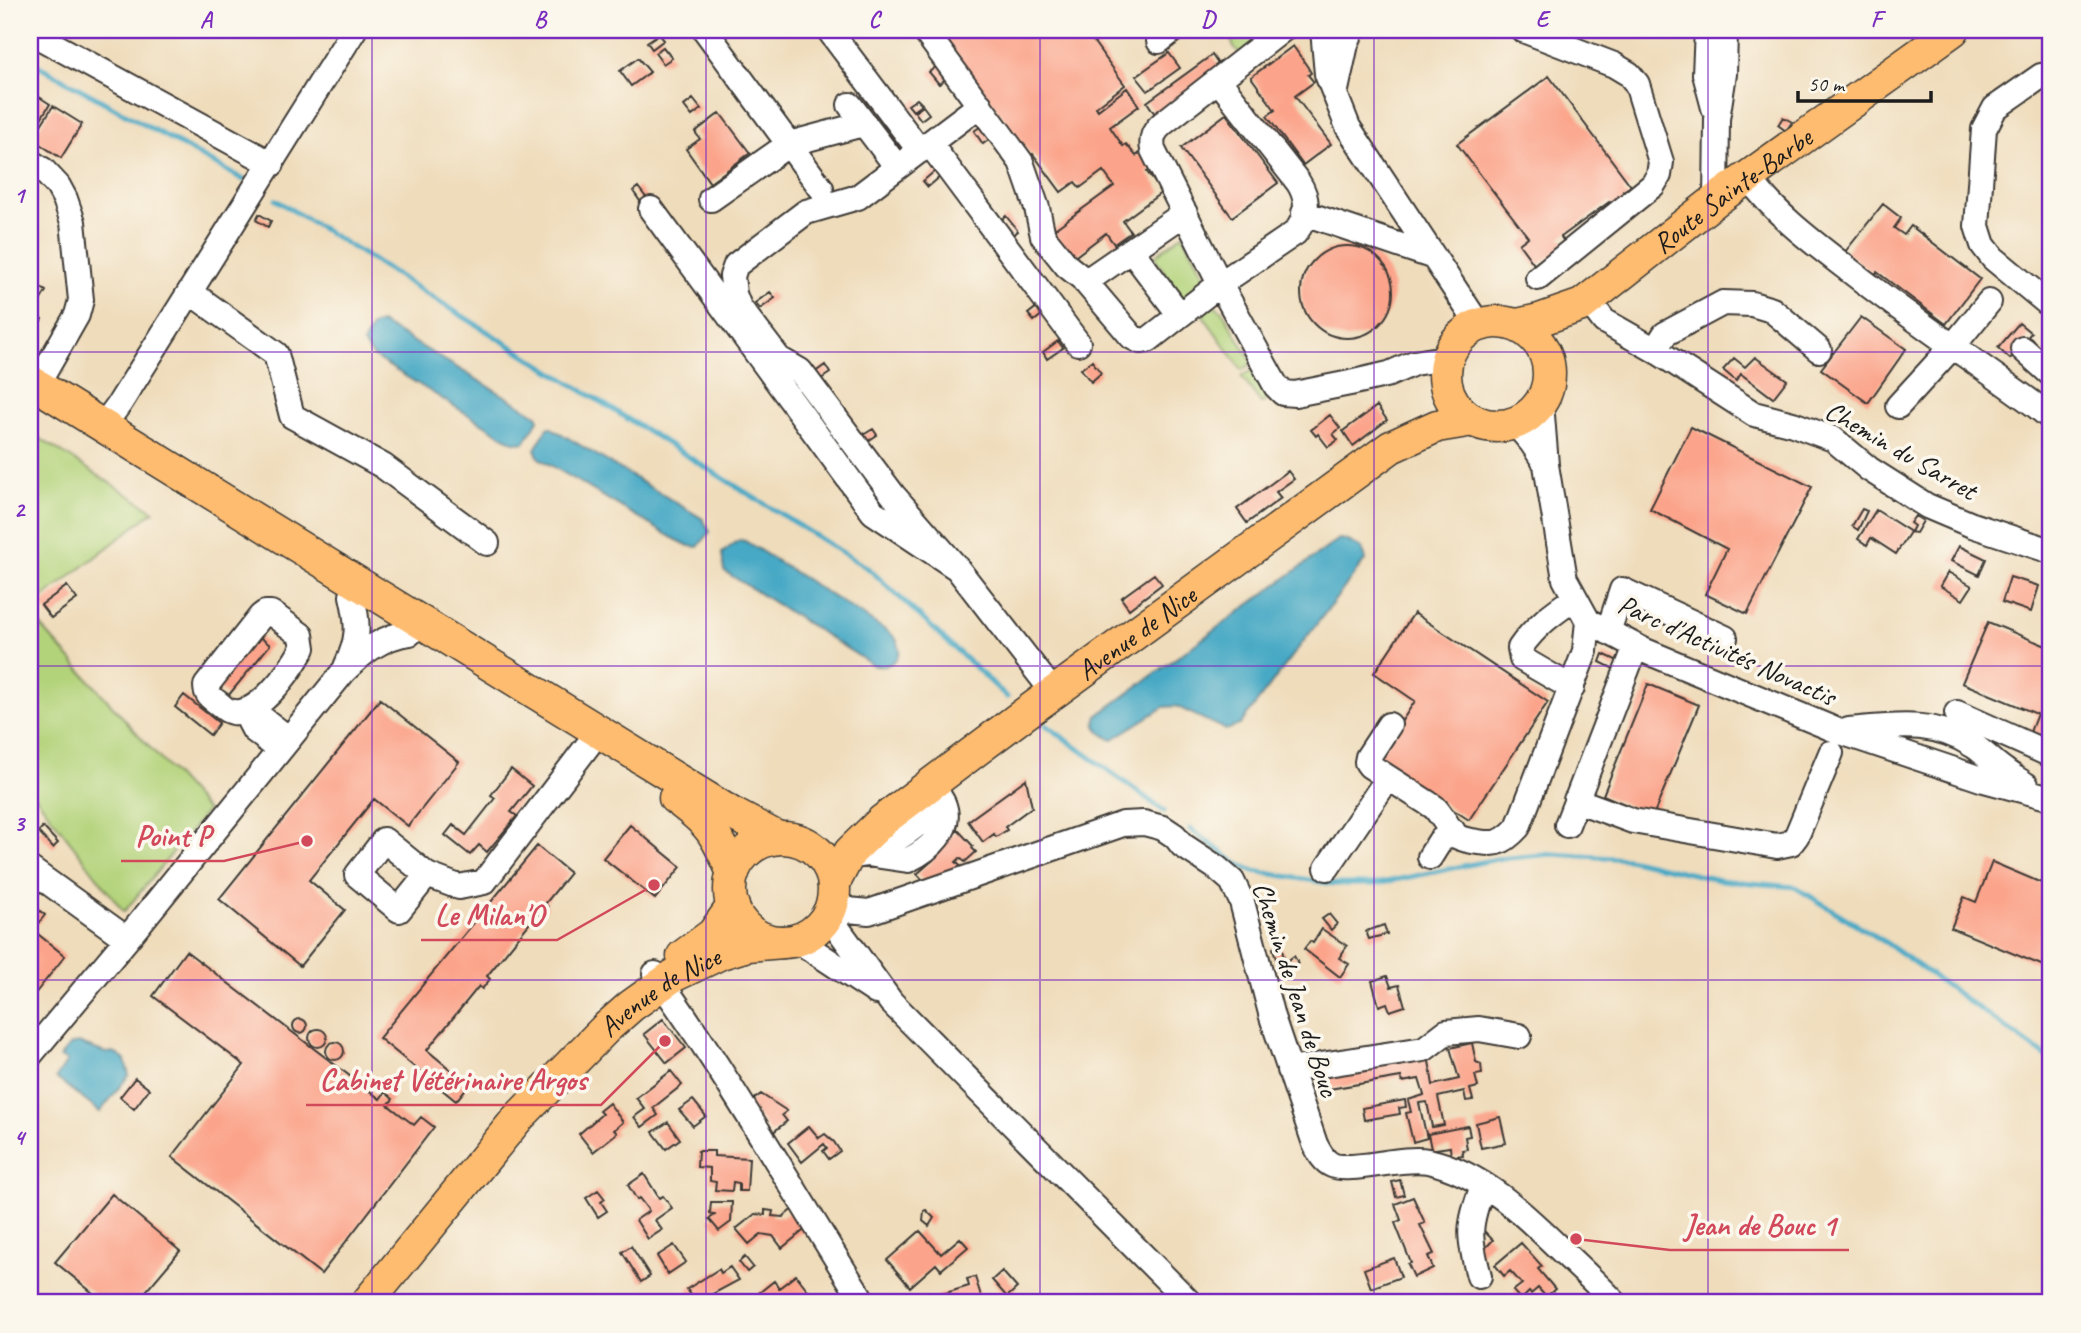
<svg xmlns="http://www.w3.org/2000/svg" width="2081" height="1333" font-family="Caveat,sans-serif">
<rect width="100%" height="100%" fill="#fbf7ec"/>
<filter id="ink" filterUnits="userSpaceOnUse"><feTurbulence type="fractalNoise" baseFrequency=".0143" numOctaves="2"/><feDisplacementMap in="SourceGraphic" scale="14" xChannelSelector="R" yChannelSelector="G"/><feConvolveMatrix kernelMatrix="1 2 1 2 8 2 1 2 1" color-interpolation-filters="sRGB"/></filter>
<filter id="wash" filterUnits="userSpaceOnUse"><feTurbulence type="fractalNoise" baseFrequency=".00686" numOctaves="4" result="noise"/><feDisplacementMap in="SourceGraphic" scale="28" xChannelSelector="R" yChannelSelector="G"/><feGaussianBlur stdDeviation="1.57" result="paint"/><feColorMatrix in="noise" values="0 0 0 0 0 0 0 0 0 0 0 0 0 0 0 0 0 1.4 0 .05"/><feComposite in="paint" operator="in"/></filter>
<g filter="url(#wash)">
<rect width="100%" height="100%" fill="#efdcbb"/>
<path fill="#b3d37a" stroke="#68784b" stroke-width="2" d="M1228 30H1272L1241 54 1234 48Z
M1183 234 1208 282 1183 298 1156 260V255Z
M1214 305 1222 311 1253 363 1242 370 1202 314Z
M1256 369 1269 396 1265 402 1261 403 1241 376Z
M30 432 154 511 30 608Z
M30 614 207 811 124 912 30 789Z"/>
<path fill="#46a9c5" stroke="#316270" stroke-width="2" d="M380 323 397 332 537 415 539 419 524 443 513 442 374 357 363 344 372 326Z
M550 427 703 519 710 532 698 547 689 546 671 537 539 458 535 449 547 429Z
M1339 539 1346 540 1362 548 1366 559 1240 725 1226 730 1176 706 1164 707 1113 739C1102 736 1092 728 1097 716Z
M739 540 745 541 884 629C889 632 894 635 897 641 906 658 888 670 873 665L724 571 722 553Z
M78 1043 106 1053 114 1052 125 1060 129 1075 100 1112 56 1078 67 1061 60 1057 70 1045Z"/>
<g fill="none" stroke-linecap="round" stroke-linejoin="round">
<path stroke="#46a9c5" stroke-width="5" d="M30 61 244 180
M276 200 869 569 1007 697
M1046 725 1164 811
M1190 829 1236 863 1254 871 1334 884H1376L1497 859 1553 854 1628 859 1719 880 1795 887 1885 942 2051 1060"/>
</g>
<g id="blocks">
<path fill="#fba48b" d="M938 30H1085L1125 85 1096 107 1098 110 1127 88 1139 106 1110 127 1123 146 1126 144 1136 156 1140 153 1152 169 1147 172 1162 192 1123 221 1131 232 1114 244 1106 233 1072 259 1052 231 1114 186 1103 171 1080 188 1075 182 1061 192 1033 154 1031 155Z
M659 34 664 40 652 49 647 42Z
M1293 46 1307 66 1311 73 1308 75 1314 82 1295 96 1331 144 1303 165 1267 116 1275 110 1251 77Z
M663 47 672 58 663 64 655 53Z
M1169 53 1180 68 1148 91 1136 76Z
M1212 55 1220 67 1155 114 1147 102Z
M638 58 650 72 631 86 620 71Z
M943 62 952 74 939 84 929 72Z
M1549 76 1631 186 1623 191 1629 199 1615 209 1609 202 1561 237 1566 245 1536 267 1519 244 1528 237 1457 144Z
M30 91 50 104 30 136Z
M693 99 701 109 692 116 684 106Z
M917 99 922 104 913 111 908 105Z
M870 100 889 124 879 131 861 107Z
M53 106 82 124 61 158 32 139Z
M923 106 929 114 921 120 915 112Z
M720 113 750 153 710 183 686 149 700 139 695 132Z
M1226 114 1278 183 1232 217 1181 148Z
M1783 117 1792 122 1786 131 1778 125Z
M987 122 996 134 983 144 974 131Z
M936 170 941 176 928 187 923 181Z
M638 187 648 200 642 204 633 191Z
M1883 204 1901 218 1894 228 1904 235 1911 226 1980 279 1946 324 1877 272 1875 274 1845 252Z
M259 214 271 221 268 227 256 220Z
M1006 216 1018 231 1012 236 1000 221Z
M1301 292a46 46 0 1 1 92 0a46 46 0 1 1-92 0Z
M30 281 46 291 33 313 42 319 35 331 30 328Z
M770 292 775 298 760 309 755 303Z
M1042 303 1048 310 1034 321 1028 314Z
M1861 317 1906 349 1868 403 1821 369Z
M2019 323 2031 333 2010 359 1998 348Z
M1058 341 1063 348 1047 359 1043 352Z
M1755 357 1787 380 1773 398 1741 374 1736 381 1723 370 1734 358 1745 367Z
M1092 361 1101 373 1091 382 1081 369Z
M825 365 830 373 815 383 810 376Z
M1377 406 1387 420 1353 446 1343 431Z
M1330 415 1340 428 1333 434 1338 440 1328 447 1318 434 1316 436 1311 430Z
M1691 427 1812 487 1747 614 1705 594 1727 549 1650 509Z
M873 429 877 435 862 445 858 438Z
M1288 471 1294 479 1276 492 1281 498 1247 523 1237 509Z
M1862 509 1867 511 1858 530 1852 526Z
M1876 510 1911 532 1914 526 1910 523 1915 516 1923 521 1916 533 1910 532 1896 554 1871 538 1867 545 1858 539Z
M1959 546 1986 559 1979 575 1951 561Z
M1948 572 1972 586 1963 600 1940 586Z
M1154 574 1162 584 1129 609 1121 598Z
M2010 577 2039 586 2031 612 2002 602Z
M67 586 77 599 51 618 41 605Z
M1414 613 1548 702 1469 820 1376 760 1415 701 1374 673Z
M1988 622 2051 648V741L2030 732 2037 714 1962 683Z
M257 635 270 645 228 696 217 687Z
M1603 654 1618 661 1614 669 1600 662Z
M1648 684 1699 705 1653 816 1603 795Z
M184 695 219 723 210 735 175 707Z
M380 699 459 762 408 826 374 799 309 880 345 910 300 966 219 899Z
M511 769 532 786 511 812 517 816 487 852 479 845 470 855 445 835 453 825 466 835 495 798 491 795Z
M1026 779 1032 807 1005 827 1007 830 996 837 994 834 983 842 968 821Z
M630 825 681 867 655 899 603 858Z
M43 827 58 843 53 848 38 832Z
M958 830 973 846 972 848 976 852 965 862 960 858 956 862 965 870 926 883 917 874 933 860 930 856Z
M537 846 570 873 545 904 548 907 540 917 537 914 487 976 490 979 482 989 479 986 427 1050 469 1085 456 1101 379 1038Z
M1992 862 2051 887V969L1951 928 1964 897 1976 902Z
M30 903 45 915 33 930 65 956 30 1000Z
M1329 914 1337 924 1331 930 1322 919Z
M1384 925 1387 934 1369 939 1366 931Z
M1322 929 1347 946 1339 958 1349 964 1340 977 1304 949 1310 941 1313 943Z
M1281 947 1284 957 1276 959 1273 948Z
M186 951 380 1099 385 1092 393 1099 388 1105 414 1125 421 1117 434 1127 321 1274 172 1157 244 1065 153 996Z
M1294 956 1298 963 1288 971 1283 964Z
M1387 976 1391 987 1399 985 1405 1006 1390 1011 1387 1003 1379 1006 1372 981Z
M293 1026a7 7 0 1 1 14 0a7 7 0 1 1-14 0Z
M663 1019 686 1048 667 1063 644 1034Z
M309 1038a9 9 0 1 1 18 0a9 9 0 1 1-18 0Z
M326 1051a9 9 0 1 1 18 0a9 9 0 1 1-18 0Z
M1472 1043 1476 1062 1481 1064 1482 1074 1475 1075 1478 1087 1470 1089 1473 1100 1466 1101 1464 1091 1438 1097 1444 1125 1432 1127 1427 1102 1419 1103 1427 1138 1413 1142 1406 1113 1411 1112 1408 1100 1424 1095 1419 1079 1402 1082 1401 1077 1323 1090 1320 1073 1428 1055 1433 1085 1459 1079 1450 1048Z
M671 1071 682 1085 653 1108 658 1115 642 1127 634 1117 645 1109 636 1098Z
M135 1078 149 1089 134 1109 120 1097Z
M761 1094 787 1111 782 1115 787 1121 771 1134 748 1104Z
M693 1100 706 1116 693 1126 679 1110Z
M1405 1100 1406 1107 1399 1108 1400 1114 1364 1120 1362 1108Z
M609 1103 623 1122 614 1130 617 1133 593 1152 579 1134 602 1114 599 1111Z
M1500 1117 1506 1143 1481 1148 1476 1123Z
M668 1122 680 1139 666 1149 653 1132Z
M809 1126 819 1138 825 1134 834 1142 840 1151 829 1159 823 1151 827 1148 824 1144 802 1162 788 1143Z
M1468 1126 1470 1136 1465 1137 1467 1149 1462 1150 1463 1155 1451 1157 1450 1147 1435 1149 1436 1155 1432 1154 1428 1134Z
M698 1151H714V1156L749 1158 747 1191H739V1183L733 1182 732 1191 715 1190 716 1182 710 1181V1168L697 1167Z
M644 1174 659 1198 663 1196 672 1208 655 1220 662 1230 648 1239 636 1220 649 1211 639 1198 637 1200 628 1185Z
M1400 1180 1404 1195 1396 1197 1392 1182Z
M598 1190 605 1199 601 1202 607 1211 598 1217 586 1198Z
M112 1194 180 1251 136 1303H105L55 1262Z
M1413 1197 1425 1223 1420 1225 1434 1254 1428 1256 1433 1268 1414 1277 1408 1264 1411 1263 1395 1223 1401 1220 1395 1204Z
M711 1202H732L731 1222 719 1231 709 1219 715 1215 710 1213Z
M796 1206 808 1227 782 1248 773 1236 761 1234 749 1244 736 1229 755 1214 765 1215V1210L773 1211 772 1216 783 1217Z
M926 1210 934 1218 929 1226 923 1221 924 1211Z
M920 1231 941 1254 960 1238 968 1247 941 1270 936 1264 910 1287 887 1260Z
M1484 1231 1493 1240 1479 1255 1472 1244Z
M1521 1243 1542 1266 1538 1269 1555 1289 1546 1297 1538 1288 1531 1294 1529 1292 1521 1300 1513 1291 1522 1284 1510 1271 1504 1276 1495 1265Z
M674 1245 686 1262 668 1274 657 1256Z
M631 1246 650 1276 641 1282 622 1252Z
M745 1257 753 1267 747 1272 739 1262Z
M1394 1258 1401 1277 1371 1288 1364 1269Z
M730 1267 739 1280 696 1303 687 1289 719 1269 721 1273Z
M1002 1271 1017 1288 1007 1297 992 1280Z
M796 1275 810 1293 798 1303H753L750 1300 774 1281 779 1288Z
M975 1277 982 1299 974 1301 975 1303H938L936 1296 969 1286 967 1279Z"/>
</g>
</g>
<g filter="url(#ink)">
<use href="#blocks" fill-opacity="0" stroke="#3c3934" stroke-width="2"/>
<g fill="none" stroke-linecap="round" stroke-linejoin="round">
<g stroke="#3c3934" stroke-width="28">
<path id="minor" d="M705 30 821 188
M829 30 920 151
M924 30 1021 162 1037 208 1043 236 1067 266 1082 278 1132 337 1140 341 1148 340 1220 284 1295 233C1309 216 1309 199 1298 182L1219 81
M1282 30 1162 124C1153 132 1151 139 1153 150L1220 284 1276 386 1283 393 1295 394 1350 383 1389 374 1414 363 1446 358
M1323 30 1327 74 1348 127 1478 324
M1523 30 1614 65 1629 74 1637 84 1661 162 1659 175 1653 185 1538 278
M1707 30 1705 74 1714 108
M30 32 272 164
M1159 41 1173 30
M2051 75 2041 76 1995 108 1984 129 1977 226 1983 245 1993 258 2051 306
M1336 90 1346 44 1352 30
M850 105 897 167
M930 144 1078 343
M30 162 43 170 58 186 65 199 73 222 81 300 77 315 37 385
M1748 177C1774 213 1810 240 1845 267 1907 316 1972 359 2035 405L2051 418
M711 199 789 144 863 124
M1716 200 1717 119 1724 74 1725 30
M651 209 873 512 957 568 1054 693
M1304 213 1434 257
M1131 250 1180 315
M1085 282 1185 213
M190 292 276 354 292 416 383 466 487 543
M1588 300 1604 321 1655 350 1754 414 1793 424 1833 439 1869 469 1927 506 1972 525 2051 551
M2023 349 2051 374
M1655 350 1665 334 1723 303 1752 304 1772 310 1819 350
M1541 403 1546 465 1565 579 1588 621 1643 650 1838 731 1984 780 2051 798
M1898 406 1953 346 1989 302
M1515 423 1532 443 1544 461
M103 426 120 403 354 30
M957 568 893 495 800 371 779 359 739 307 734 294 732 276 736 265 806 212 858 197 980 105
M265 613H271L301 635 303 648C292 668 255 724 227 710 223 708 221 705 218 703 211 698 206 695 206 686L261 616Z
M1608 632 1622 590 1725 638
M346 667C359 639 359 626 352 596
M1572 688 1522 659 1520 648C1536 625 1553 613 1575 598
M1957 713 2051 755
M1389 725 1368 757 1367 762 1370 766 1434 807C1443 816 1447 827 1455 835 1460 839 1466 840 1472 841 1494 845 1502 845 1518 827L1585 651 1588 621
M1849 730C1895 726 1934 719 1974 746 1985 753 1993 763 2004 770 2011 776 2019 780 2026 785
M280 750 254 730 244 711 263 719 289 739
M1576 800 1633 821 1777 846 1791 843 1797 835 1831 753
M1567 825 1636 646
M867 854C892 843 930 823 938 796
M1430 857 1440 841 1453 831
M843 863 855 856 867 854 908 860C929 850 954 829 943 803 940 797 935 790 931 784
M1327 868 1388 778
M30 869 127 939
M427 875 399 910 357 875 384 840 427 875 459 887 484 882 589 744
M834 900 848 910 869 912 1123 824 1144 823 1163 828 1175 836 1182 845 1217 868 1232 881 1242 902 1272 1017 1315 1144C1319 1152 1323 1161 1332 1165 1349 1173 1402 1156 1428 1161 1483 1173 1526 1216 1565 1254 1582 1270 1599 1286 1615 1303
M828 915 891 1002 1190 1303
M797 940 876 992
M655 974C731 1080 795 1194 864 1303
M30 1055 127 939 344 671C363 652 383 636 410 633
M1289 1070 1424 1049 1446 1032 1479 1029 1519 1036
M1479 1276C1468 1236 1468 1225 1483 1186"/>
</g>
<g stroke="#3c3934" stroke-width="35">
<g id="major">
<circle cx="1497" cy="374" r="52"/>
<path id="s1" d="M1517 325 1539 320 1582 305 1716 200 1953 30"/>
<path d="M30 381 731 813 778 838"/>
<path d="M675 798C710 823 716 833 733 873"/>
<circle cx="782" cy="890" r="52"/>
<path id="s2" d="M834 883 850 852 882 821 1023 715 1391 447 1437 426 1473 420"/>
<path d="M683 956 713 934 733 906"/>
<path id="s3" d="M367 1303 517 1119 606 1028 631 1006 673 976 721 953 748 945 783 942"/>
</g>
</g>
<use href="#minor" stroke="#fff" stroke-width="24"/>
<use href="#major" stroke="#febc70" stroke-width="32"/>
</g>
</g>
<path fill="none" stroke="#7b2cbf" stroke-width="2" stroke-opacity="0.55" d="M372 30V1303M706 30V1303M1040 30V1303M1374 30V1303M1708 30V1303M30 352H2051M30 666H2051M30 980H2051"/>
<g text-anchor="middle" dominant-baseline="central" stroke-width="7" stroke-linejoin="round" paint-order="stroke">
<g font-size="28" fill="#1c1c1c" stroke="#fbf7ec">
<text stroke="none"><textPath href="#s1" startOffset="257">Route Sainte-Barbe</textPath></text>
<text transform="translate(1901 450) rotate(30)">Chemin du Sarret</text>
<text stroke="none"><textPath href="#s2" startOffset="396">Avenue de Nice</textPath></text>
<text transform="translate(1727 650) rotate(24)">Parc d'Activités Novactis</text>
<text transform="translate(1296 989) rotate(72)">Chemin de Jean de Bouc</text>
<text stroke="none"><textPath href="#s3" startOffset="430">Avenue de Nice</textPath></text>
</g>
</g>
<path fill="none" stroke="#d1495b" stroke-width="2.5" d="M307 841L224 861H121M654 885L557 940H421M665 1041L601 1105H306M1576 1239L1670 1250H1849"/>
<g fill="#d1495b" stroke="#fbf7ec" stroke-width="2.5">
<circle cx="307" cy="841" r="7"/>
<circle cx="654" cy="885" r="7"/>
<circle cx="665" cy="1041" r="7"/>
<circle cx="1576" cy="1239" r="7"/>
</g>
<g font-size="30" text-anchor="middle" font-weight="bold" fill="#d1495b" stroke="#fbf7ec" stroke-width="7" stroke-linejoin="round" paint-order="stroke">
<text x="173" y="846">Point P</text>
<text x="489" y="925">Le Milan'O</text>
<text x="453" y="1090">Cabinet Vétérinaire Argos</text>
<text x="1760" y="1235">Jean de Bouc 1</text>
</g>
<rect width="2081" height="1333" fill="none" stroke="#fbf7ec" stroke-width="77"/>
<path d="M1798 91v10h133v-10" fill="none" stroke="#1c1c1c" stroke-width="3.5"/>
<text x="1808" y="91" font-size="21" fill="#1c1c1c" stroke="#fbf7ec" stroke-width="5" paint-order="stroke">50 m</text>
<rect x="38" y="38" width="2004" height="1256" fill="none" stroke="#7b2cbf" stroke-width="2.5"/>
<g font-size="23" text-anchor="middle" font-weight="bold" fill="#7b2cbf">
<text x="206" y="27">A</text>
<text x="540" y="27">B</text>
<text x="874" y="27">C</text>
<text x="1208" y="27">D</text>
<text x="1542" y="27">E</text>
<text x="1876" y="27">F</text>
<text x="19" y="203">1</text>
<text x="19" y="517">2</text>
<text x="19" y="831">3</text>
<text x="19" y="1145">4</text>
</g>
</svg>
